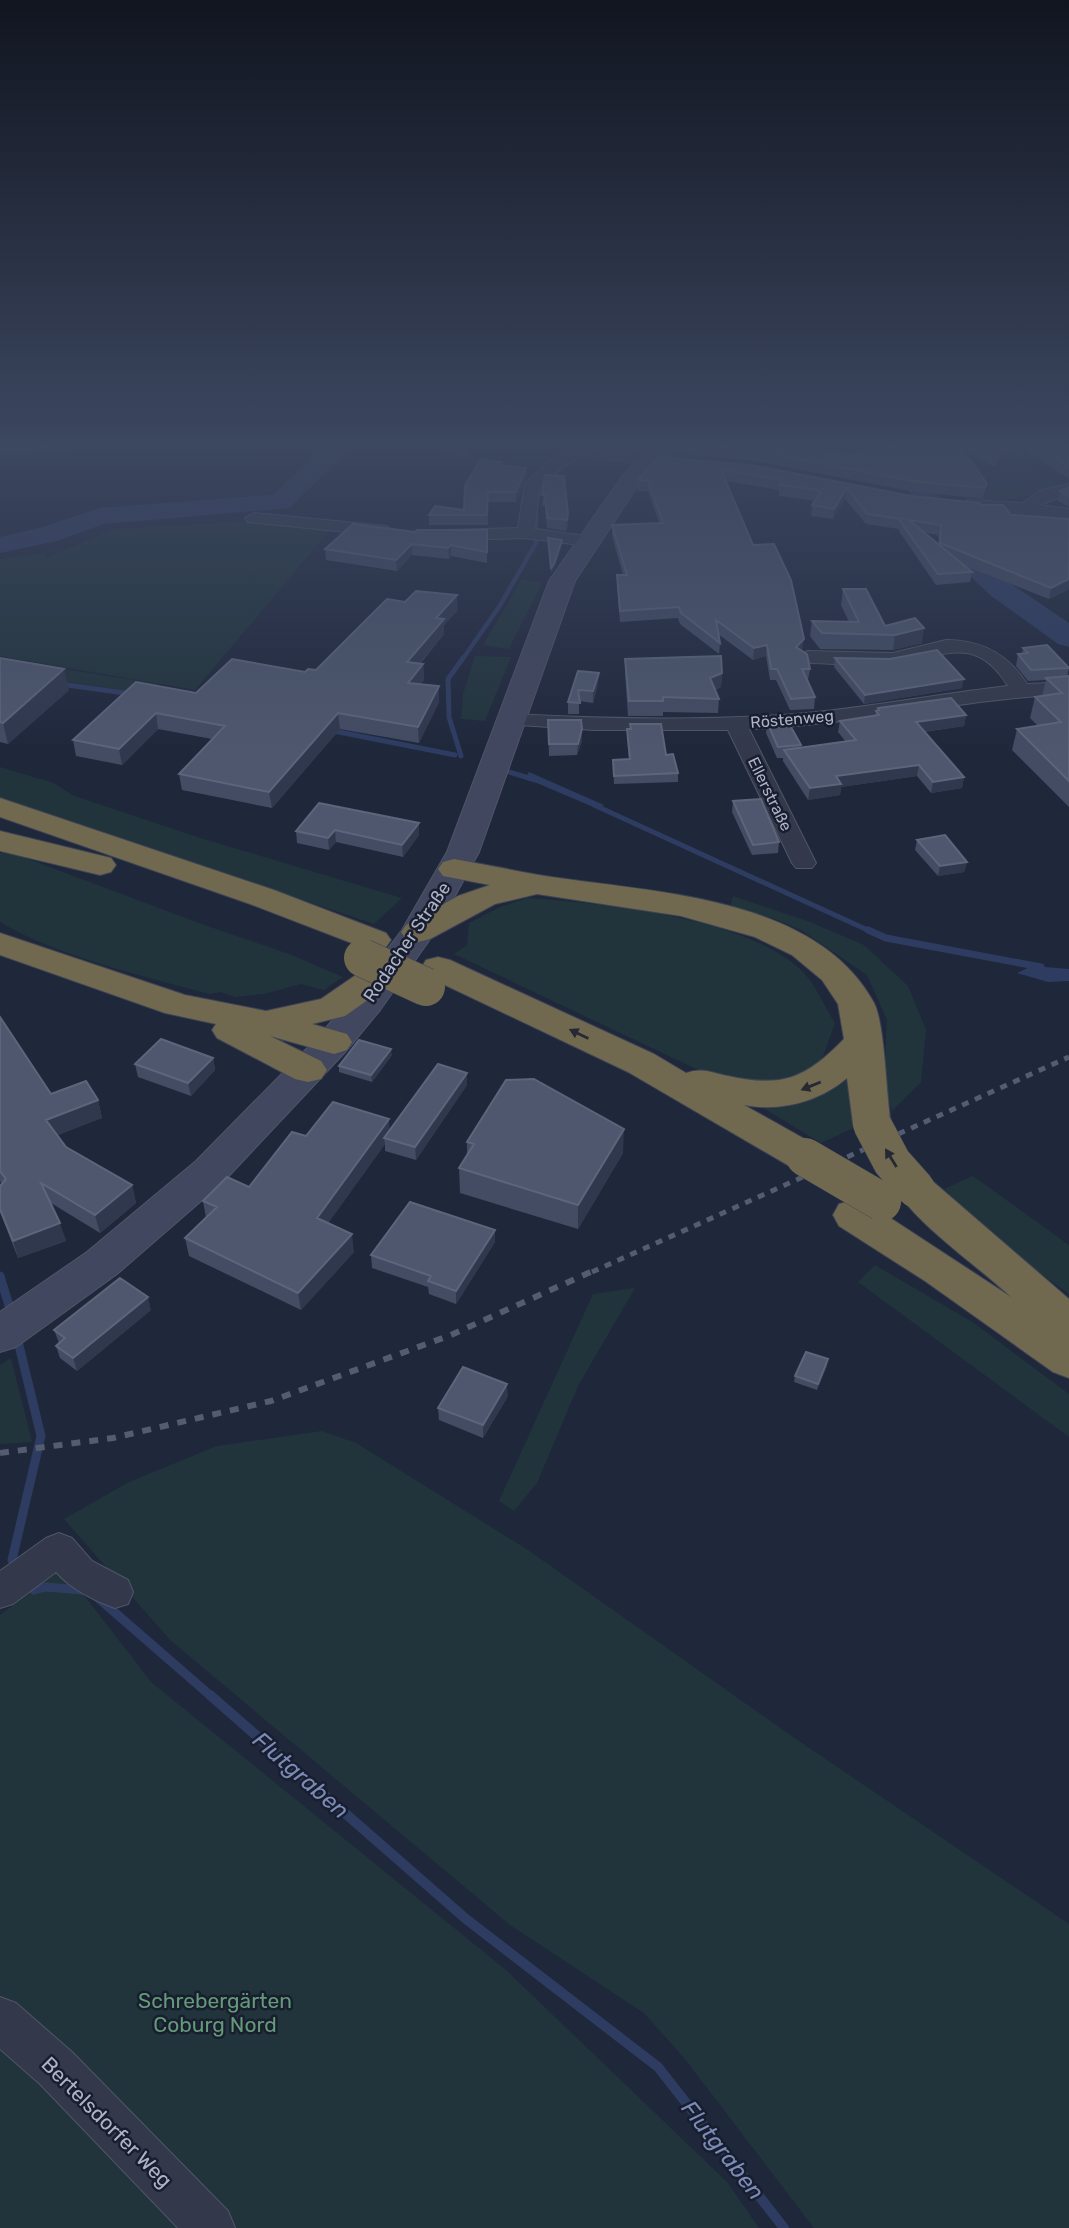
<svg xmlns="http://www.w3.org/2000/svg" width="1069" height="2228" font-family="Rubik,sans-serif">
<rect width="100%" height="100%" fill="#1f273b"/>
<path fill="#21343c" d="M1025 465 1062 487C1043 492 1002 504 984 500L990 481 975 474Z
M239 522 285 523 330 530 195 690 0 656V559L45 553V558L114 529Z
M522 579 542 583 509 649 483 645Z
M475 656 511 657 485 721 461 719 463 694Z
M0 659 158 684 150 694 0 672Z
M0 767 54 783 72 795 197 837 402 898 374 924 63 819 0 800Z
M0 853 15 854 196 922 289 954 343 977 324 990 301 984 264 994 235 997 221 992 209 994C141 975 61 958 0 922Z
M733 896 810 922 864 945 908 986 926 1030 921 1082 892 1111 884 1081 887 1020 867 975 801 930 772 918 730 907Z
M527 898C601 903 752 918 804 973 816 986 825 1007 835 1023L820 1065 779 1089 734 1087 454 954 467 945 469 923 500 907Z
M850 1078 860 1125 821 1143 755 1103C790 1102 820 1099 850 1078Z
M973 1176 1069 1245V1294L994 1240 944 1189Z
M875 1265 974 1323 1069 1394V1437L858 1282Z
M635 1288 578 1386 537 1483 514 1511 499 1501 593 1294Z
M11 1358 32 1442 0 1444V1365Z
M322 1431 356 1443 528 1550 793 1737 1069 1924V2228H814L685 2059 644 2013 510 1925 170 1640 64 1519 129 1482 217 1446Z
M63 1568 151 1682 506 1970 727 2182 759 2228H0V1615Z"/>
<path fill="#2f3c62" d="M345 441H365L323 469 313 485 299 497 288 504 269 509 262 502C295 489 315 460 345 441Z
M529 772 604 805 598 809 525 778Z
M1032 966 1069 969V981L1048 982 1017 973Z"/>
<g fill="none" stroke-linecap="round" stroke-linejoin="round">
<path stroke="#2f3c62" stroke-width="4.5" d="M536 499 550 476 588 449 581 441
M462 660 499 607 536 543V511"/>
<path stroke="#2f3c62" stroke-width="5" d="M60 684 132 694
M329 730 455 755
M461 756 449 717 448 679 463 658
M500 769 535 780
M594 805 872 932"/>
<path stroke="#2f3c62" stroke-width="7" d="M868 930 886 938 1041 967"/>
<path stroke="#2f3c62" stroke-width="9" d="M0 1276 11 1312
M17 1337 41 1436 12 1560 18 1569
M29 1584 34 1590 45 1587 83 1590
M97 1597 212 1697"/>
<path stroke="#2f3c62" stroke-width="10" d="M210 1695 466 1919 658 2067 784 2228"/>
<path fill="#2f3c62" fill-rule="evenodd" d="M337 441H366L333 465 289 508 104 524 57 541 0 553V537L40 528 100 508 273 495 315 455Z
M837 441H872L924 475 970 546 1010 583 1069 623V647L1058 644 990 595 950 557 905 485 850 449 840 446Z"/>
<g stroke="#505668" stroke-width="2">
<path id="street" d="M577 447 678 456 686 461 678 466 580 457 561 467 539 489 535 529 594 537 597 541 594 545 588 546 524 538 451 540 442 535 451 530 518 528 525 484 549 461Z
M1069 484V494L1040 505 1069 509V519C1052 517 965 512 959 505L967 500 1022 503 1040 491Z
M254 513 386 526 395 531 386 536 248 522 245 518Z
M946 640C982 640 1008 654 1027 684L1069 682V694C962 699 857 725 749 729L816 863 812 868H796L792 863 728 730H594L506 724 503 720 506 716 513 714C607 719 702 721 796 714 867 708 937 694 1008 686 972 628 937 662 888 665 861 667 834 663 807 663L797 657 807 651 893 653Z
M59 1533 72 1538 92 1561 128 1580 133 1592 128 1604 115 1608C93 1600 71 1589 56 1572L13 1604 0 1608V1571L46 1538Z
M0 1997 16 2003 72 2052 228 2211 235 2228H178L40 2084 0 2049Z"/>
</g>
<g stroke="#505668" stroke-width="2">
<path id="secondary" d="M656 441H679L639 484 575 581 479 852 435 932 380 1010 347 1050 224 1181 117 1274 16 1347 0 1352V1312L87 1252 196 1161 321 1034 354 994 402 930 447 852 549 581 623 475Z"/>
</g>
<g stroke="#3d4355" stroke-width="2">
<path id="highway" d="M0 798 274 890 386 933 391 940 386 947 374 950 362 947 250 904 0 817Z
M0 831 111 858 116 865 111 872 100 875 0 851Z
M454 859C489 865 524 873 559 878 662 893 818 899 874 1003 885 1024 886 1095 891 1124L886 1133 872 1137 858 1133 853 1124 847 1078C819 1102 780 1112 744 1105L819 1147 825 1157 819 1167 805 1171 791 1167 628 1072 426 976 421 968 426 960 438 957 450 960 654 1054 686 1073C702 1067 713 1073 728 1076 783 1088 806 1078 844 1039L838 1004 822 980 792 955 755 937 681 916 537 894 495 904 430 939 418 942 406 939 401 932 406 925 458 896 490 885 443 876 438 869 443 862Z
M0 933 185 995 266 1011 321 999 382 957 394 954 406 957 411 965 406 973 345 1016 312 1024 347 1034 352 1042 347 1050 334 1054 270 1036 321 1061 327 1070 321 1079 308 1082 295 1079 217 1038 212 1030 216 1024 165 1013 0 955Z
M916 1175 930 1179 1069 1299V1378L1053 1372 925 1281 839 1226 833 1215 839 1204 854 1200 869 1204 1011 1297C978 1266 917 1225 896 1189L902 1179Z"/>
</g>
<use href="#street" fill="#33394b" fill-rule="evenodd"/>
<use href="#secondary" fill="#41475e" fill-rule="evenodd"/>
<use href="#highway" fill="#71694f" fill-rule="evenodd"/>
<path stroke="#545c72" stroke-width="5" stroke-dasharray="7 7" stroke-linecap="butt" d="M592 1272 1069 1057"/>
<path stroke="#545c72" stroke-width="6" stroke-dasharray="9 9" stroke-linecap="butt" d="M0 1453 113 1438 271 1401 451 1335 595 1270"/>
<g stroke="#3d4355" stroke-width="39" stroke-linecap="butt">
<path id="highway-bridge" d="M363 958 426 987
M872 1124 892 1162 916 1189
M805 1157 882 1202"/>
</g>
<use href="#highway-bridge" stroke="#71694f" stroke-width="38"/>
</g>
<path fill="#434c63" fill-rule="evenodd" d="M439 441H482L467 456 439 451Z
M605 441H653L643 450 605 447Z
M921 441H1069V479L1037 457 1027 454 997 461 995 467 961 449 987 483 983 499 910 491 751 460 671 453 672 443 788 445 851 455Z
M659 457 911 496 979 505 1011 515 1069 519V589L1049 599 963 565 972 572 970 582 936 585 899 531V529L866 524 845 499 833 519 811 516 812 505 815 501 779 496V490L726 481 753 545 810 669 808 680 815 697 814 709 790 710 776 680H770L766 656 753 660 718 634 720 643 719 654 680 624 678 618 620 622 617 586V575H623L612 536V525L659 523 648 491H638V480ZM926 533 939 535 938 544Z
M502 466 526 468V477L516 502H488V525H429V515L464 510Z
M545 475 568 514V525L566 531 547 528 545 506H542Z
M1069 487V507L1058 501 1060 491Z
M487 530V563L451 556 449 559 412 555 397 571 326 560 325 549 415 532Z
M843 589 885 626 922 643 893 650 820 649 810 636 812 621 849 622 841 605Z
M458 610 444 625V634L420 664H423L424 680 420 684 439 686V702L419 743 340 729 272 808 182 790 179 774 212 739 158 729 122 765 76 756 73 740 196 693 316 670Z
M1023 648 1069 668 1067 677 1069 676V807L1012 750 1017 729 1038 726 1030 718 1035 697 1042 696 1046 680 1028 681 1016 666 1018 654H1022Z
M0 658 69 690 8 744 0 742Z
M835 658 962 688 864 704 834 667Z
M625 659 722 673 721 687 715 690 719 699 718 713 663 712V716H628L625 673Z
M578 671 598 684 593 703 579 701V714H568V702Z
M878 708 966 715 964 726 924 732 964 777 962 788 931 793 917 776 841 787 840 795 808 800 783 761V758H777L766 733 767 722 801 745V748L846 742 838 732 840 721 875 715Z
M548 720 582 729V741L577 755 549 756Z
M630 724 666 755 678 773V782L614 784 613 760 629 759 627 737V729H630Z
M733 801 779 842 778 853 752 855 732 812Z
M419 823V835L403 857 336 842 329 850 297 843 296 831Z
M917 840 967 862 964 872 938 876 915 850Z
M0 1017 51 1094 98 1100 102 1118 57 1135 66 1147 132 1185 136 1203 100 1233 51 1203 66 1241 18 1258 0 1212V1186L2 1184 0 1181Z
M392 1055 372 1082 339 1072V1066Z
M213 1058 215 1070 191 1096 138 1077 135 1064Z
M467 1085 416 1160 385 1151V1144L328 1223 354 1252 301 1310 189 1256 185 1238 206 1218 203 1201 249 1187 390 1130Z
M467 1142 623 1153 578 1229 460 1193 459 1168 467 1155Z
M495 1230V1242L456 1304 429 1294 428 1287 372 1268 371 1255Z
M151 1310 77 1371 60 1358 56 1346 59 1343 54 1330Z
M827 1366 817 1390 794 1382 795 1376Z
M508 1396 483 1438 439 1420 438 1408Z"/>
<path fill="#30384e" d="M98 441H153L0 460V453Z
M471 441H482L467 456 466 445Z
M644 441H653L643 450Z
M1029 444 1027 454 997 461 995 467 999 451Z
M526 468V477L516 502V492Z
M847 488 845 499 833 519 834 509Z
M568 514V525L566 531 567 520Z
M562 540V545L554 569 551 574V568Z
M412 544V555L397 571 396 560Z
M451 545V556L449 559 448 548Z
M1069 579V589L1049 599 1051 588Z
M457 595 458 610 444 625V634L408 677 407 662 436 618Z
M924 628 922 643 893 650 895 635Z
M804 639 802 651 796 647Z
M767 645 766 656 753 660 754 648Z
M423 664 424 680 409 699 408 683Z
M64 669 69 690 8 744 3 723Z
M599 673 598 684 593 703V691Z
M722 673 721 687 709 692 710 678Z
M964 679 962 688 864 704 865 695Z
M439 686V702L419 743 418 727Z
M156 713 158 729 122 765 119 749Z
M338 713 340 729 272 808 269 792Z
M966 715 964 726 914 733 916 722Z
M582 729V741L577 755 578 744Z
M919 765 917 776 841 787 840 795 808 800 810 788 836 776Z
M964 777 962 788 931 793 933 782Z
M419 823V835L403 857 402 845Z
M335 830 336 842 329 850 328 838Z
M967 862 964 872 938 876 940 866Z
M391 1049 392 1055 372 1082 371 1075Z
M213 1058 215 1070 191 1096 188 1083Z
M467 1073V1085L416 1160 415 1147Z
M98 1100 102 1118 51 1138 46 1120Z
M389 1119 390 1137 384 1138 385 1144 319 1236 317 1218Z
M624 1129 623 1153 578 1229V1205Z
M132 1185 136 1203 100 1233 95 1215Z
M60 1223 66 1241 18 1258 13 1241Z
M495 1230V1242L456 1304V1291Z
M352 1234 354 1252 301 1310 298 1293Z
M148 1297 151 1310 77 1371 73 1358Z
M828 1359 827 1366 817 1390 818 1384Z
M507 1384 508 1396 483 1438V1425Z"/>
<path fill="#4e576d" stroke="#5d657b" stroke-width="2" d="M0 441H98L0 453Z
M440 441H471L466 445Z
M673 441H788V445L851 455 921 441H955L987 483 985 488 912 481 751 450 672 443Z
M967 441H1069V467L1040 447 1029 444 999 451 997 457Z
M659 457 751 465 911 496 980 503 979 505H1003L1011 515 1069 519V579L1051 588 940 543 941 525 909 520 972 572 938 574 900 521 902 519 867 514 847 488 834 509 812 505 820 493 817 490 780 485 782 480 721 470 753 545 774 544 791 580 804 639 796 647 807 654 810 669H802L815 697 791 699 777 669H771L767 645 754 648 716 620 720 643 681 613 679 607 620 611 617 575H627L612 525 663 523 648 481 638 480Z
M480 460 502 462 500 465 526 468 516 492H488L487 515H429L435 506 464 510 465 486Z
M545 475 564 476 568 514 567 520 547 518 545 495H542Z
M1069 487V496L1060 491Z
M353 524 415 532 417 530H487V552L451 545 448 548 412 544 396 560 325 549Z
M548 538 562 540 554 564 551 568Z
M843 589H866L885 626 915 618 924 628 895 635 822 633 812 621 859 622Z
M416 591 457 595 436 618 444 619 407 662 423 664 408 683 439 686 418 727 338 713 269 792 179 774 225 726 156 713 119 749 73 740 136 682 196 693 232 659 305 672 308 669 316 670 387 599 405 602Z
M1047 645 1069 668 1031 670 1018 654 1028 653 1023 648Z
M937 650 964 679 865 695 835 658 890 659Z
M721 656 722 673 710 678 719 699 663 697V701H629L625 659Z
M0 658 64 669 3 723 0 722Z
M578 671 599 673 593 691 578 690 580 703 568 702Z
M1069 676V781L1017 729 1061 722 1035 697 1062 693 1046 678Z
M951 698 966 715 916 722 964 777 933 782 919 765 836 776 841 784 810 788 784 750 856 740 840 721 879 715 876 711 879 710 878 708Z
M548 720H581L582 729 578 744H549Z
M787 720 801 745 778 747 767 722Z
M630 724H661L666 755 673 754 678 773 614 776 613 760 630 759 627 729H631Z
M761 799 779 842 753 845 733 801Z
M319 803 419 823 402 845 335 830 328 838 296 831Z
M945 835 967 862 940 866 917 840Z
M0 1017 51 1094 86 1081 98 1100 46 1120 66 1147 132 1185 95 1215 41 1183 60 1223 13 1241 0 1209V1186L6 1179 0 1171Z
M161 1039 213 1058 188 1083 135 1064Z
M359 1040 391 1049 371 1075 339 1066Z
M438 1064 467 1073 415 1147 384 1138Z
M534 1079 624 1129 578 1205 459 1168 474 1144 467 1142 506 1080Z
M333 1102 389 1119 317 1218 352 1234 298 1293 185 1238 217 1207 203 1201 227 1177 249 1187 292 1132 306 1136Z
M410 1202 495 1230 456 1291 428 1281 431 1276 371 1255Z
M120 1278 148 1297 73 1358 56 1346 65 1338 54 1330Z
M806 1352 828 1359 818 1384 795 1376Z
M463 1367 507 1384 483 1425 438 1408Z"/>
<defs><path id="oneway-solid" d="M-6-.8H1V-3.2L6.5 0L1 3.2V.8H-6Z" transform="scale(1.75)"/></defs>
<g fill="#262934">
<use href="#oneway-solid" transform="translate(579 1034) rotate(-154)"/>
<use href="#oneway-solid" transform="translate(811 1086) rotate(158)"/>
<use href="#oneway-solid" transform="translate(891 1158) rotate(-122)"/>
</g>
<linearGradient id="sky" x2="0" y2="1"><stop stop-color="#111520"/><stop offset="0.59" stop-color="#3c4760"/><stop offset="1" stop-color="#3c4760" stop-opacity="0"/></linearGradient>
<rect width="1069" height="753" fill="url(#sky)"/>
<g text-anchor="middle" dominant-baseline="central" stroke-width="5" stroke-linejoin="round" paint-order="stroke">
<g font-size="16" fill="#adb3c7" stroke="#191e2f">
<text transform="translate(792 719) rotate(-5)">Röstenweg</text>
<text transform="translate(770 794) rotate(64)">Ellerstraße</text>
</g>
<g font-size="18" fill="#adb3c7" stroke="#191e2f">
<text transform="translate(407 942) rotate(-56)">Rodacher Straße</text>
</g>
<g font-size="21" fill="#639a78" stroke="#191e2f">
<text x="215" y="2000">Schrebergärten<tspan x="215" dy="24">Coburg Nord</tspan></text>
</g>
<g font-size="21" fill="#adb3c7" stroke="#191e2f">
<text transform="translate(107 2122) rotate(45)">Bertelsdorfer Weg</text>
</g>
<g font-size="23" font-style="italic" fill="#7a8bb7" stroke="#191e2f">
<text transform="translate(301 1775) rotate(41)">Flutgraben</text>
<text transform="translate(723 2150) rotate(52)">Flutgraben</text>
</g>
</g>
</svg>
